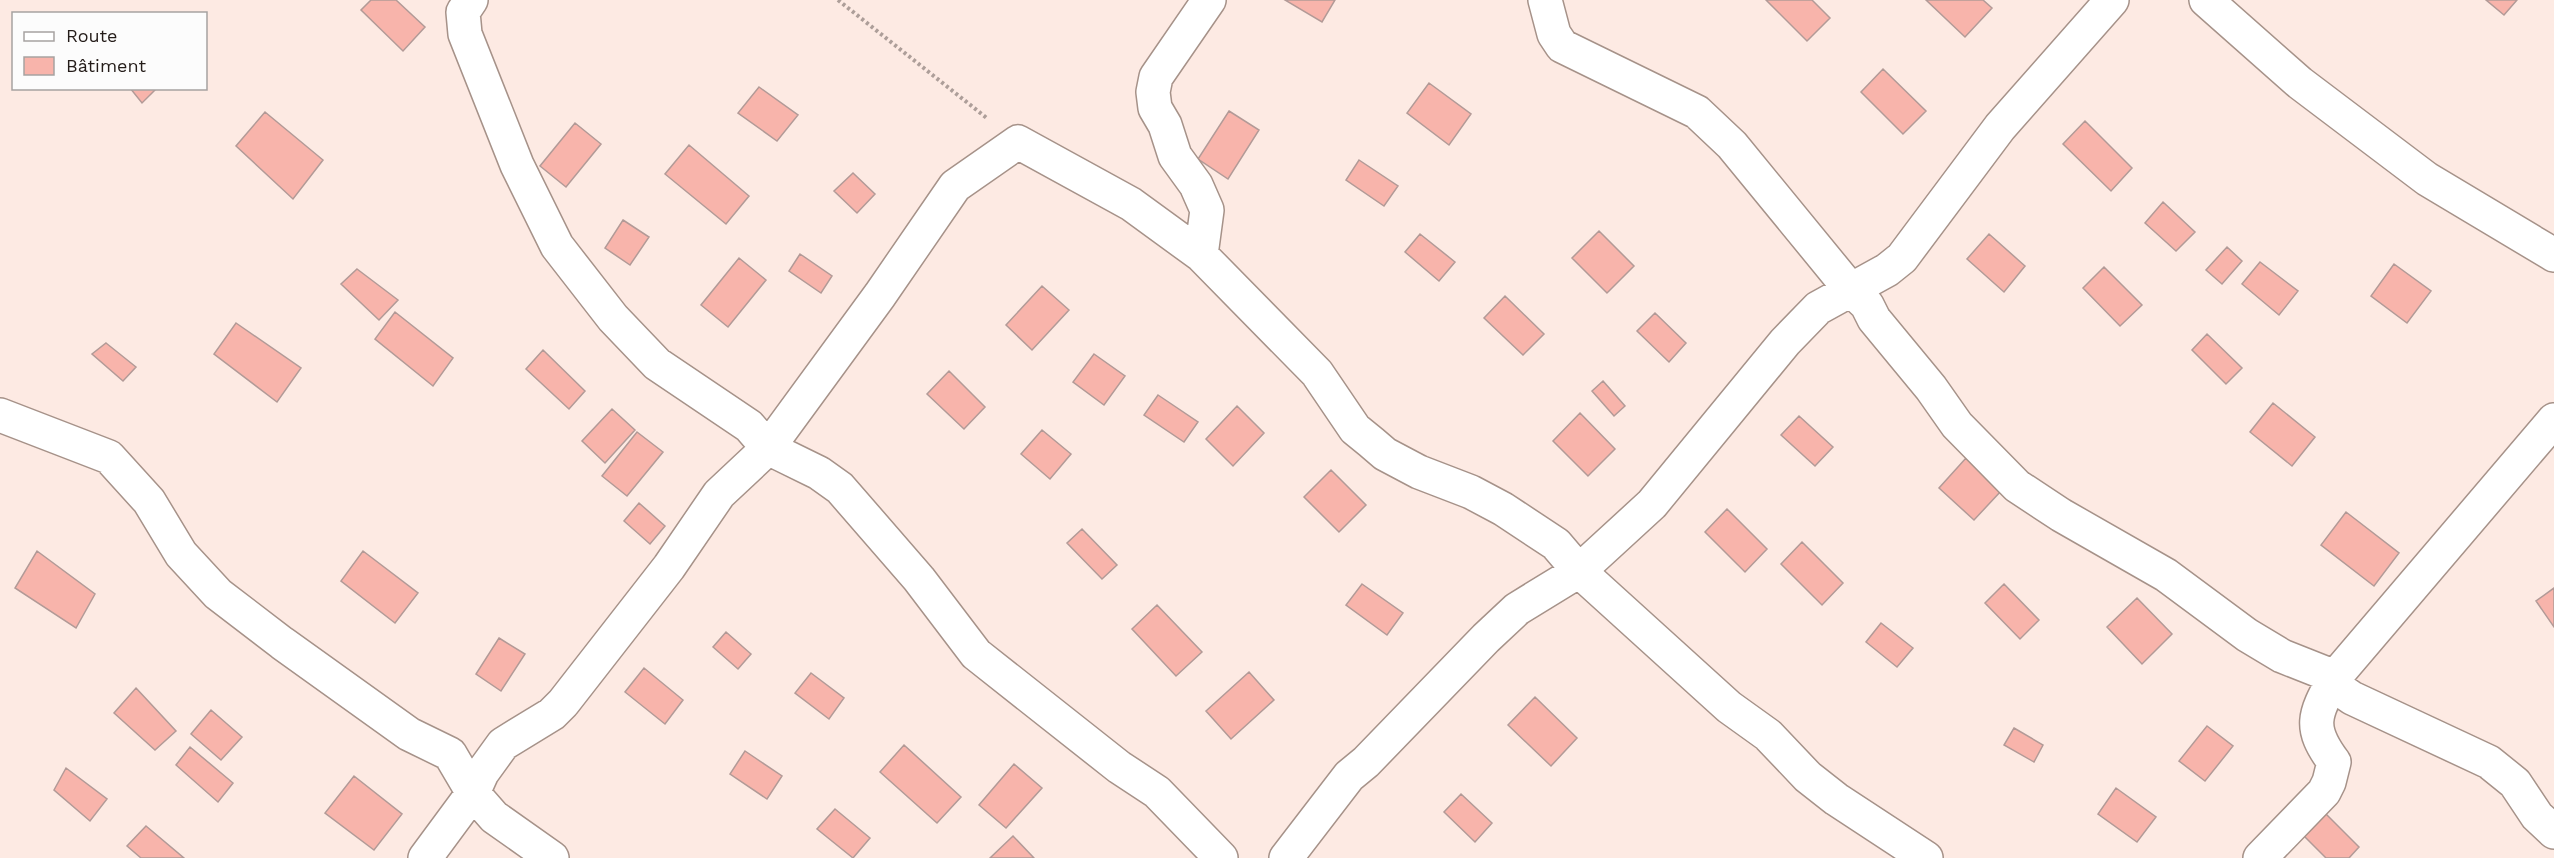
<svg xmlns="http://www.w3.org/2000/svg" width="2554" height="858" font-family="'Work Sans',sans-serif">
<rect width="100%" height="100%" fill="#fdeae3"/>
<path fill="#f8b4ab" stroke="#b29a97" stroke-width="1.5" d="M371 0H396L425 27 403 51 361 10Z
M1285 0H1335L1322 22Z
M1766 0H1812L1830 18 1807 41Z
M1926 0H1983L1992 8 1965 37Z
M2486 0H2517L2504 15Z
M1883 69 1926 111 1903 134 1861 92Z
M1429 83 1471 114 1449 145 1407 113Z
M759 87 798 115 777 141 738 113Z
M130 88H157L142 103Z
M1229 111 1259 130 1228 179 1198 159Z
M265 112 323 160 293 199 236 146Z
M2085 121 2132 168 2111 191 2063 144Z
M575 123 601 144 566 187 540 166Z
M689 145 749 196 726 224 665 174Z
M1359 160 1398 186 1384 206 1346 180Z
M853 173 875 194 857 213 834 191Z
M2163 202 2195 232 2176 251 2145 223Z
M623 220 649 237 630 265 605 248Z
M1599 231 1634 266 1607 293 1572 258Z
M1420 234 1455 262 1439 281 1405 252Z
M1989 234 2025 266 2004 292 1967 259Z
M2227 247 2242 261 2222 284 2206 270Z
M800 254 832 276 821 293 789 271Z
M739 258 766 280 728 327 701 305Z
M2260 262 2298 291 2279 315 2242 284Z
M2394 264 2431 291 2407 323 2371 296Z
M2104 267 2142 305 2120 326 2083 288Z
M357 269 398 300 379 320 341 284Z
M1042 286 1069 310 1032 350 1006 325Z
M1505 296 1544 334 1523 355 1484 318Z
M395 312 453 358 433 386 375 339Z
M1655 313 1686 343 1669 362 1637 331Z
M236 323 301 368 277 402 214 354Z
M2207 334 2242 368 2226 384 2192 350Z
M106 343 136 367 123 381 92 354Z
M543 350 585 391 569 409 526 369Z
M1094 354 1125 376 1104 405 1073 382Z
M949 371 985 407 964 429 927 394Z
M1603 381 1625 406 1614 416 1592 391Z
M1158 395 1198 422 1184 442 1144 415Z
M2273 403 2315 437 2292 466 2250 432Z
M1237 406 1264 433 1233 466 1206 439Z
M612 409 635 430 605 463 582 441Z
M1580 413 1615 449 1588 476 1553 441Z
M1799 416 1833 447 1815 466 1781 435Z
M1042 430 1071 454 1050 479 1021 454Z
M637 432 663 452 627 496 602 476Z
M1966 458 2001 491 1974 520 1939 488Z
M1331 470 1366 505 1339 532 1304 497Z
M639 503 665 526 650 544 624 521Z
M1727 509 1767 549 1745 572 1705 532Z
M2346 512 2399 553 2374 586 2321 545Z
M1082 529 1117 565 1102 579 1067 543Z
M1802 542 1843 583 1822 605 1781 564Z
M37 551 95 594 76 628 15 588Z
M363 551 418 593 395 623 341 581Z
M1362 584 1403 613 1387 635 1346 605Z
M2004 584 2039 620 2020 639 1985 603Z
M2554 588V627L2536 601Z
M2137 598 2172 634 2142 664 2107 627Z
M1157 605 1202 652 1176 676 1132 629Z
M1881 623 1913 648 1897 667 1866 642Z
M726 632 751 654 738 669 713 647Z
M499 638 525 654 501 691 476 674Z
M644 668 683 700 665 724 625 692Z
M1249 672 1274 700 1231 739 1206 711Z
M811 673 844 698 829 719 795 693Z
M136 688 176 731 155 750 114 713Z
M1535 697 1577 738 1551 766 1508 725Z
M211 710 242 737 221 760 191 734Z
M2207 726 2233 746 2205 781 2179 761Z
M2014 728 2043 745 2034 762 2004 745Z
M904 745 961 797 937 823 880 772Z
M190 747 233 783 218 802 176 765Z
M745 751 782 776 767 799 730 774Z
M1014 764 1042 788 1006 828 979 805Z
M66 768 107 799 90 821 54 790Z
M354 776 402 814 374 850 325 813Z
M2116 788 2156 817 2137 842 2098 814Z
M1461 794 1492 823 1475 842 1444 812Z
M835 809 870 838 853 858 817 829Z
M2322 810 2359 847 2349 858H2326L2300 832Z
M146 826 184 858H141L127 846Z
M1013 836 1034 858H990Z"/>
<g fill="none" stroke-linecap="round" stroke-linejoin="round">
<g stroke="#a69289" stroke-width="36">
<path id="minor" d="M471 0 463 12 465 34 517 165 557 246 613 318 657 364 749 426 768 448 819 473 840 488 919 579 976 654 1119 767 1157 792 1221 858
M1545 0 1554 34 1562 46 1697 112 1732 145 1850 289 1867 305 1874 319 1931 388 1957 425 2017 486 2061 515 2166 575 2247 635 2282 656 2335 677 2339 689 2352 698 2489 762 2515 783 2537 816 2554 832
M2206 0 2300 83 2427 179 2554 255
M1201 255 1207 210 1196 185 1175 156 1165 125 1155 108 1153 92 1156 77 1209 0
M0 415 109 457 149 501 181 554 218 594 282 643 409 734 450 754 473 793 494 817 552 858
M425 858 473 793 482 773 503 744 552 714 563 703 669 567 719 494 768 448 880 295 955 186 1018 142 1131 204 1201 255 1317 373 1355 429 1371 442 1385 454 1419 472 1471 492 1503 509 1556 544 1579 571 1729 707 1768 735 1808 777 1836 799 1926 858
M1286 858 1349 776 1366 762 1486 638 1517 609 1579 571 1652 504 1785 342 1818 308 1887 270 1902 258 2000 127 2112 0
M2260 858 2324 792 2329 782 2334 762C2307 726 2315 714 2335 677L2554 420"/>
</g>
<path stroke="#ad9e99" stroke-width="4" stroke-dasharray="3 3" stroke-linecap="butt" d="M838 0 988 119"/>
<use href="#minor" stroke="#fff" stroke-width="33"/>
</g>
<rect x="12" y="12" width="195" height="78" fill="#fcfcfc" stroke="#a6a2a1" stroke-width="1.5"/>
<rect x="24" y="32" width="30" height="9" fill="#ffffff" stroke="#a6a2a1" stroke-width="1.5"/>
<text x="66" y="42" font-size="18" fill="#241c19">Route</text>
<rect x="24" y="57" width="30" height="18" fill="#f8b4ab" stroke="#a6a2a1" stroke-width="1.5"/>
<text x="66" y="72" font-size="18" fill="#241c19">Bâtiment</text>
</svg>
